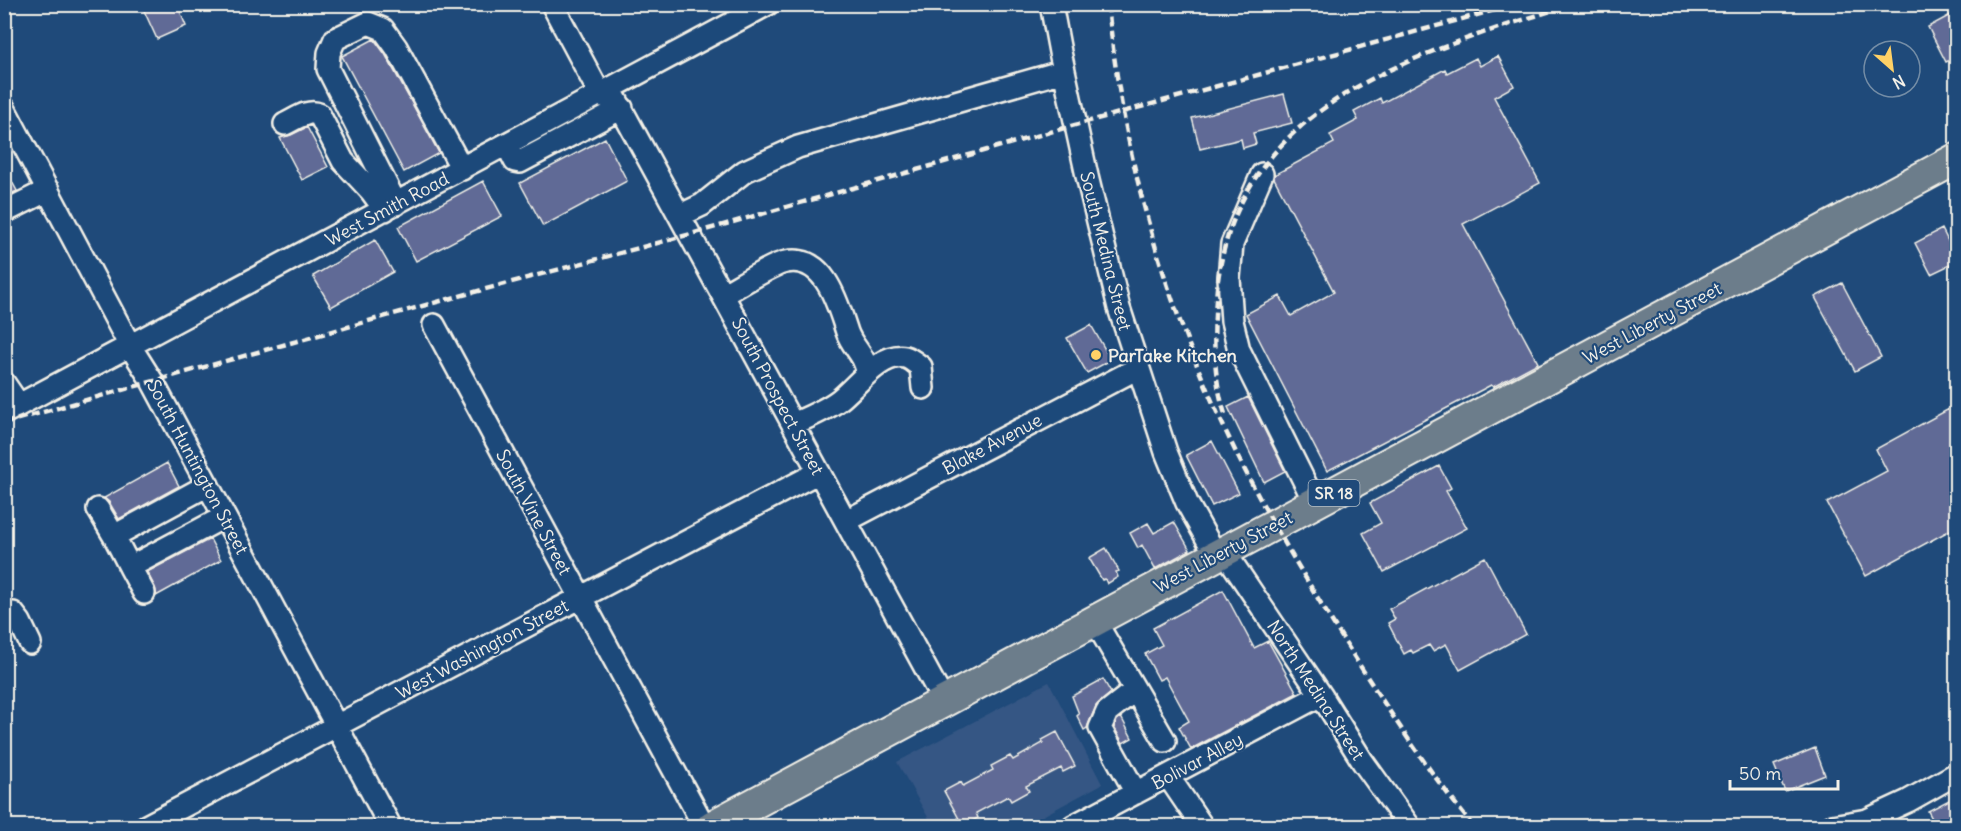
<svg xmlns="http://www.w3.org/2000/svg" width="1961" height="831" font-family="Delius,sans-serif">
<rect width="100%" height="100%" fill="#1f4a7a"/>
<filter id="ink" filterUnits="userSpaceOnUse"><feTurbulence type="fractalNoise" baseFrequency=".0167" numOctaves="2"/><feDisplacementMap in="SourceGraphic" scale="12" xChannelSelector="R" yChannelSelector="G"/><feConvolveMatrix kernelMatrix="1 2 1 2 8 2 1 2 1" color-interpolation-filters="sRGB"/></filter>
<g filter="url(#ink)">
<path fill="#365784" d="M1049 682 1102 784 1024 826H933L897 762Z"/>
<path fill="#606b96" stroke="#f4f1e8" stroke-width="1.5" d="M141 4H177L186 26 157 39Z
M1956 12V57L1946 62 1928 27Z
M374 39 385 54 439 153 404 172 342 56Z
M1498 56 1514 86 1494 97 1540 183 1463 224 1538 363 1493 387 1491 385 1327 471 1246 314 1280 296 1291 316 1334 292 1274 178V175L1334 143 1330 135 1358 120 1354 112 1380 98 1382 103 1445 69 1447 73 1476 58 1480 66Z
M1284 94 1292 123 1253 133 1256 144 1243 148 1241 139 1200 149 1192 118Z
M307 127 328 167 302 180 280 138 291 135Z
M605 138 627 181 543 226 520 183Z
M4 167 17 191 4 197Z
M483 181 502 216 416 261 398 227Z
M1942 229 1956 257V262L1931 274 1915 243Z
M375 240 393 272 331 307 313 276Z
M1842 283 1881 357 1855 371 1815 297Z
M1091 325 1111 360 1087 373 1067 338Z
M1248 397 1285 471 1264 482 1228 407Z
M1949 409 1956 423V527L1866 576 1827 503 1887 471 1876 449Z
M1212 441 1239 493 1212 506 1186 455Z
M167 463 179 486 119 519 109 502 104 498Z
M1439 466 1451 488 1446 491 1467 528 1384 572 1363 533 1381 523 1370 503Z
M1174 522 1190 550 1155 569 1142 545 1138 548 1130 533 1148 523 1154 533Z
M210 539 221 560 156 596 155 588 147 572Z
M1106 548 1119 571 1116 572 1118 577 1107 584 1105 579 1102 580 1089 558Z
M1485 557 1526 634 1460 670 1446 644 1433 651 1429 645 1413 653 1411 650 1404 654 1388 623 1395 619 1389 609Z
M1223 590 1254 648 1268 641 1297 693 1191 749 1179 727 1189 721 1165 677 1159 680 1145 654 1162 645 1153 628Z
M1103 679 1111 693 1096 706 1087 728 1084 730 1077 716 1079 714 1072 696Z
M1121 717 1132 738 1123 743 1114 727 1117 720Z
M1057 732 1075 766 1063 772 1061 768 1026 786 1029 791 1011 801 1008 796 976 813 978 818 963 826 944 791 961 782 963 786 993 770 991 766 1010 756 1013 760 1043 743 1042 740Z
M1815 748 1825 775 1785 791 1774 765Z
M1951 799 1956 811V826H1936L1928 811Z"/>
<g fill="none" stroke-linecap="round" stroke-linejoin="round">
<g stroke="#f4f1e8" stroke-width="26">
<path id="minor" d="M552 4 601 96
M1051 4 1060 52 1087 176 1119 308 1166 452 1187 503 1216 555
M611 90 944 702
M4 108 130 346 152 381 390 826
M285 124C296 119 308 109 319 114L343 161 371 191 385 210
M507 145 515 161 520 162 622 108
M1262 174 1232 244 1229 278 1232 321 1239 350 1315 503
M396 204 328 69 329 53 335 39 368 23 383 29 396 47 462 169
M4 212 48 190
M681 215 702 205 745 171 798 147 1064 71
M724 294C737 287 773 264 786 262 825 254 838 305 847 332 852 347 866 356 867 373
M434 325 704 826
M4 383 19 405
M4 413 768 4
M793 424C809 417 826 410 839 400 856 387 881 352 905 357 910 358 917 364 921 367L923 388
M208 485 114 536 130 567 224 517
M98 509 114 536
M846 521 1138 368
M1224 551 1321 695 1363 762 1409 826
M130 567 144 593
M4 613H13L20 622 30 643
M1095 621 1165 741
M1135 690 1107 712 1100 728 1136 793
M1168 776 1202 826
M146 826 819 472
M1073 826 1321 695
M1832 826 1867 820 1908 801 1956 774"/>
</g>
<g stroke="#f4f1e8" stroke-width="34">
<path id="highway" d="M712 826 1956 159"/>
</g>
<use href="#minor" stroke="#1f4a7a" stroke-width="21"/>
<use href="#highway" stroke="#6c7d8b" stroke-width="30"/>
<path stroke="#f4f1e8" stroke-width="4.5" stroke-dasharray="9 4.5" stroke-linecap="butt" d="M1108 4C1124 172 1174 335 1252 484 1277 532 1305 577 1333 623 1377 693 1421 762 1473 826
M1225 414C1212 373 1213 331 1217 288 1238 100 1420 53 1573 4
M4 423 426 305 691 234 1075 125 1517 4"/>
</g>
</g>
<circle fill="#ffd166" stroke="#1f4a7a" stroke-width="2" cx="1096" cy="355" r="6"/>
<g text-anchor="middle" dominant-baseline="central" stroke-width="4.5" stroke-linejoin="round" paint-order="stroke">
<rect fill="#1f4a7a" stroke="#b4bfc7" stroke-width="1.5" x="1308.5" y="480" width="51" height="26" rx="4.5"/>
<g font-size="16" font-weight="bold" fill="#f4f1e8">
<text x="1334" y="493">SR 18</text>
</g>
<g font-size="18" fill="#f4f1e8" stroke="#1f4a7a">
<text transform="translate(387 209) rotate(-28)">West Smith Road</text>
<text transform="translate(1106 251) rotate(76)">South Medina Street</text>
<text transform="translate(1652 323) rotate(-28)">West Liberty Street</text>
<text transform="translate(778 396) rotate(62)">South Prospect Street</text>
<text transform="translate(992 444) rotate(-28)">Blake Avenue</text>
<text transform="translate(198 467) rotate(62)">South Huntington Street</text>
<text transform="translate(534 512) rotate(62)">South Vine Street</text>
<text transform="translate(1223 552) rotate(-28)">West Liberty Street</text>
<text transform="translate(482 649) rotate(-28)">West Washington Street</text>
<text transform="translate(1316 690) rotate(57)">North Medina Street</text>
<text transform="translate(1197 761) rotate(-28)">Bolivar Alley</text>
</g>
<g font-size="18" font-weight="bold" fill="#f4f1e8" stroke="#1f4a7a" text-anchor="start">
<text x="1108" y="355">ParTake Kitchen</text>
</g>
</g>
<rect width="1961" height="831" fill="none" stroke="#1f4a7a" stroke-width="24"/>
<rect x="12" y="12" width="1937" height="807" fill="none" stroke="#f4f1e8" stroke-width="2" filter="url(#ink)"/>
<g transform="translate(1892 69) rotate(152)"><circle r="28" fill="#1f4a7a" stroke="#748da6" stroke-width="1.5"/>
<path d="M0-4.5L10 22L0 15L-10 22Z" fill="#ffd166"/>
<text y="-9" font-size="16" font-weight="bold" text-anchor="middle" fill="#f4f1e8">N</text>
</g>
<path d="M1730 780v9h108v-9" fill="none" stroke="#f4f1e8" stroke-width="3"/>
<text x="1739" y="780" font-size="18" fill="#f4f1e8" stroke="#1f4a7a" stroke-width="4.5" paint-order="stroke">50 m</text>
</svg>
